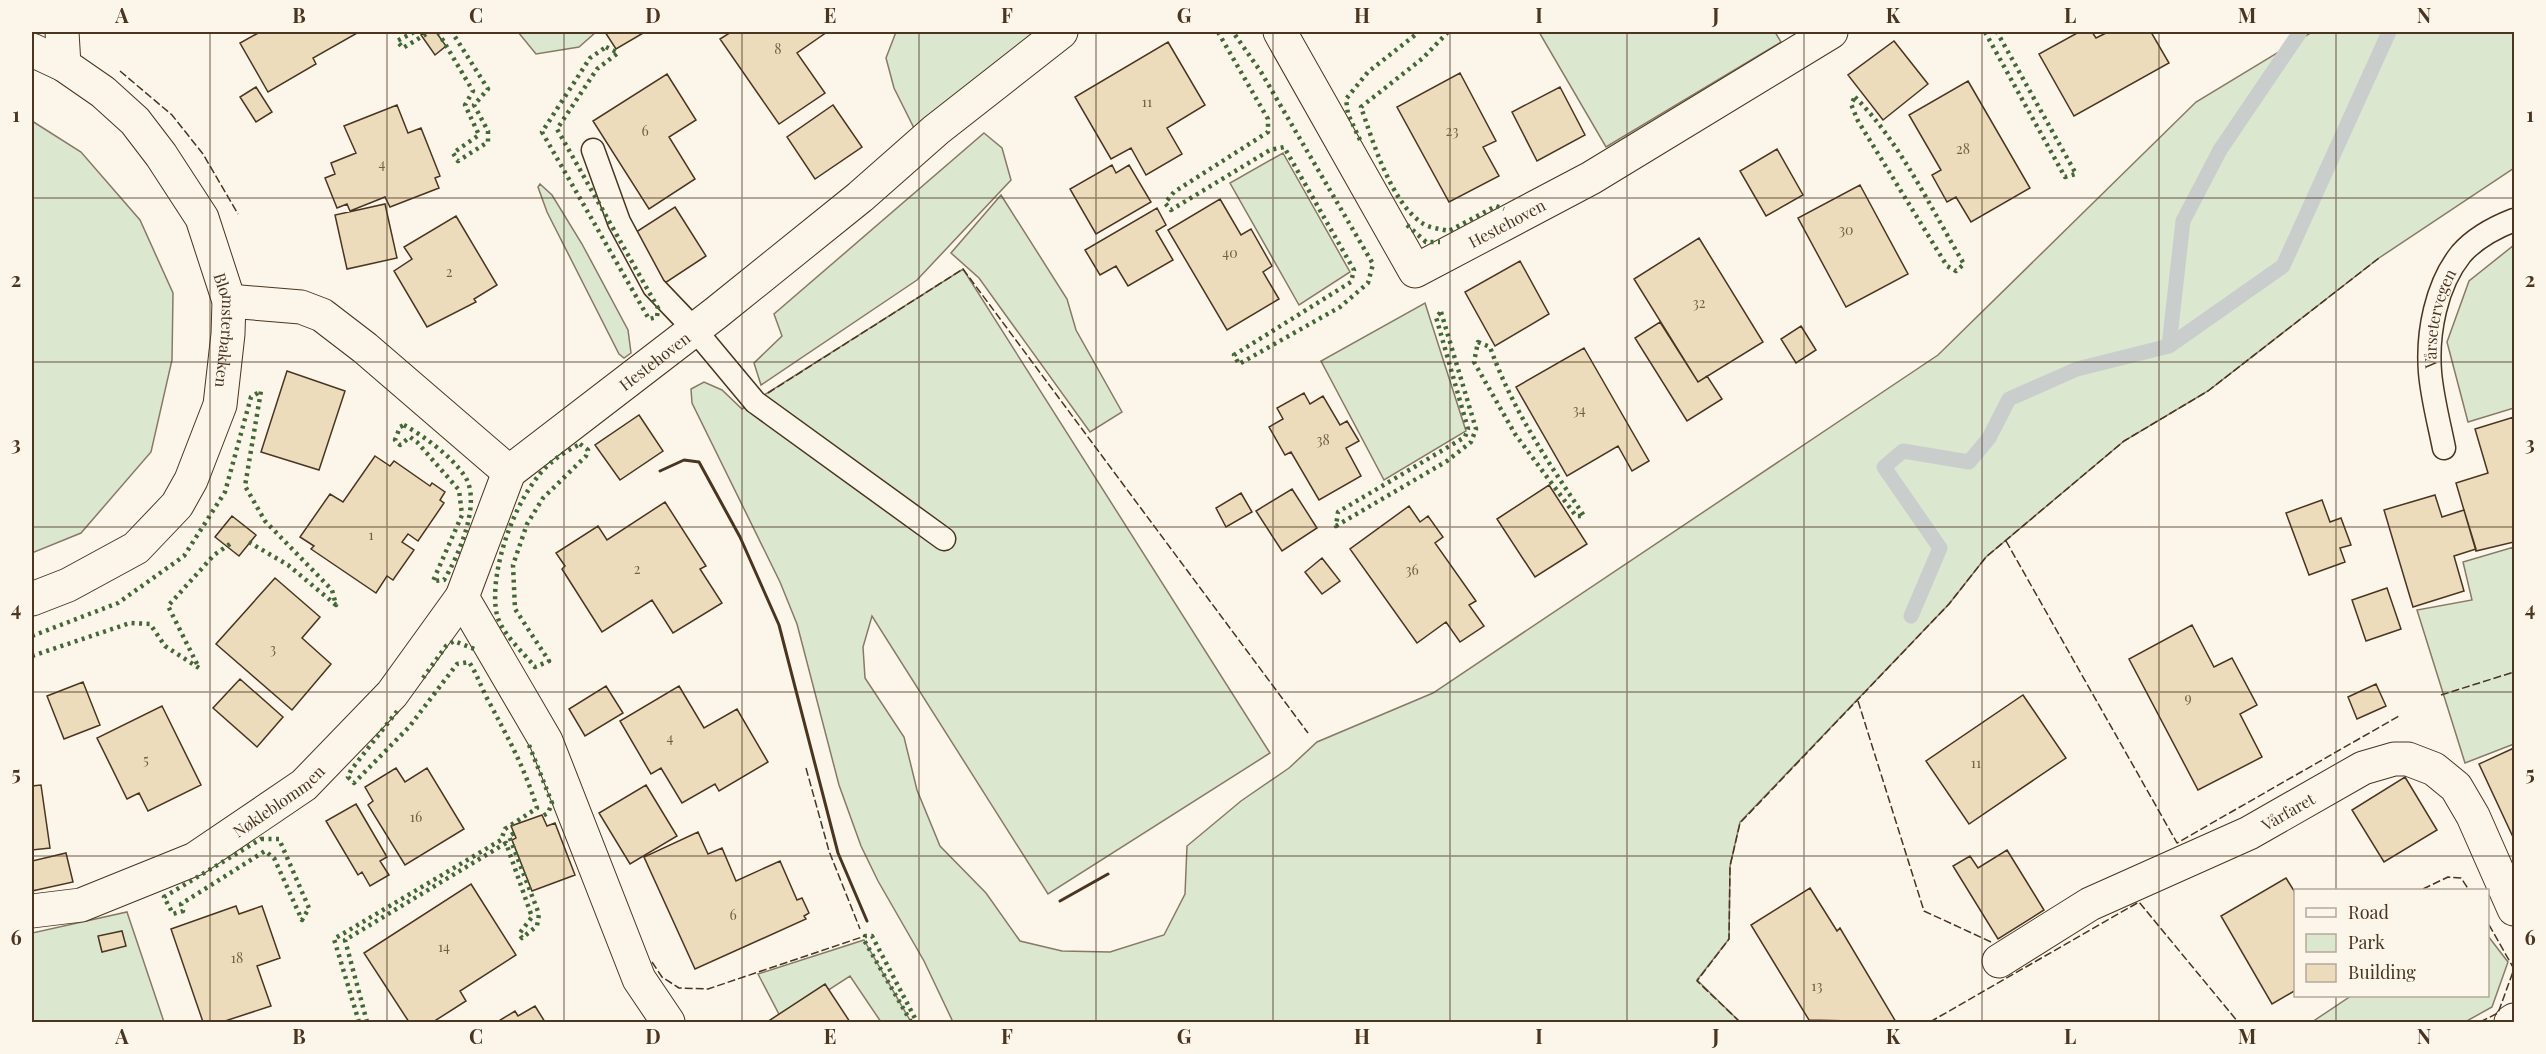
<svg xmlns="http://www.w3.org/2000/svg" width="2546" height="1054" font-family="'Playfair Display',serif">
<rect width="100%" height="100%" fill="#fbf6e9"/>
<path fill="#dce7d0" stroke="#887966" stroke-width="1.5" d="M518 32H596L579 47 536 54Z
M896 32H1044L917 134 894 88 886 58Z
M1539 32H1775L1781 42 1606 147Z
M2312 32H2514V168L2379 258 2208 391 2124 441 1986 557 1949 604 1740 822 1730 866 1729 939 1697 980 1740 1022H953L924 961 878 881 861 846 839 785 797 624 780 582 692 403 691 389 704 382 722 390 742 409 963 269 1270 753 1048 894 872 616 863 647 865 678 904 737 917 790 940 846 986 893 1020 941 1062 951 1110 952 1164 935 1185 894 1187 846 1241 801 1289 768 1317 742 1433 693 1938 355 2196 102Z
M32 121 81 152 140 220 173 293 172 360 151 452 81 533 32 553Z
M984 133 1002 148 1011 180 917 280 761 385 754 363 782 336 774 314Z
M1283 153 1350 272 1299 305 1230 183Z
M540 184 552 195 582 244 628 330 631 353 624 358 619 354 547 212 538 187Z
M1001 195 1067 299 1076 330 1122 412 1090 432 979 278 951 253Z
M2514 245V408L2468 422 2447 342 2469 281Z
M1425 303 1466 431 1384 480 1321 361Z
M2514 547V744L2465 763 2417 610 2472 600 2463 562Z
M127 912 164 1022H32V933Z
M2488 936 2508 962 2492 1007 2465 1022H2312L2351 996H2488Z
M864 940 911 1022H881L850 976 782 1020 758 974Z"/>
<g fill="none" stroke-linecap="round" stroke-linejoin="round">
<path stroke="#c9cecd" stroke-width="15" d="M2169 346 2283 266 2389 32
M1911 616 1940 548 1884 467 1903 451 1969 462 1989 438 2009 399 2077 369 2169 346 2183 221 2220 150 2300 32"/>
</g>
<path fill="#ecdcbc" stroke="#4a3520" stroke-width="1.5" d="M260 32H359L313 58 316 64 268 92 240 43Z
M426 32H436L446 46 435 55 421 35Z
M605 32H645L616 49Z
M731 32H827L797 53 825 93 779 124 720 39Z
M2079 32H2092L2096 38 2108 32H2151L2169 63 2074 116 2039 54Z
M1894 41 1928 84 1883 120 1848 75Z
M1168 42 1205 105 1167 128 1182 154 1146 175 1131 148 1111 159 1075 97Z
M1460 73 1496 141 1483 147 1499 176 1449 202 1397 107Z
M667 74 696 120 669 137 695 179 649 209 593 121Z
M1968 81 2030 188 1971 222 1956 197 1947 202 1932 175 1941 170 1909 115Z
M256 87 272 112 256 122 240 97Z
M1560 87 1585 135 1537 161 1512 112Z
M397 105 408 133 421 128 440 176 435 178 439 188 390 207 385 197 350 211 347 204 337 208 325 178 335 174 331 163 356 153 344 126Z
M833 105 862 147 815 179 787 137Z
M1777 149 1803 195 1766 216 1740 171Z
M1112 165 1116 173 1129 165 1151 202 1096 234 1070 189Z
M1860 185 1908 274 1846 307 1798 218Z
M1220 199 1241 235 1251 229 1272 266 1263 272 1279 299 1227 330 1168 230Z
M385 204 397 258 347 269 335 215Z
M675 207 706 256 665 283 633 234Z
M1157 208 1166 225 1156 231 1173 260 1128 286 1116 266 1100 275 1085 250Z
M456 216 497 285 474 299 476 302 427 327 394 271 412 259 404 247Z
M1699 238 1763 342 1698 382 1634 279Z
M1520 261 1549 314 1495 346 1465 292Z
M1660 322 1698 382 1707 376 1722 399 1687 421 1635 338Z
M1801 326 1816 350 1796 363 1781 339Z
M1584 348 1649 461 1632 471 1618 446 1567 476 1516 387Z
M287 371 345 391 319 470 261 452Z
M1304 393 1310 404 1323 396 1340 425 1347 421 1359 441 1346 448 1361 476 1319 500 1291 452 1285 455 1269 427 1283 419 1277 408Z
M639 415 663 451 620 480 595 445Z
M2514 417V542L2476 551 2456 483 2488 473 2475 429Z
M375 456 390 466 394 461 430 486 432 483 445 492 440 500 444 503 418 541 408 534 402 542 414 550 393 580 387 576 376 593 311 549 314 546 300 537 330 494 343 502Z
M1549 485 1587 544 1535 577 1497 519Z
M1292 489 1317 528 1282 551 1256 511Z
M1241 493 1252 512 1226 527 1216 508Z
M2435 495 2442 517 2464 510 2476 549 2454 556 2464 591 2413 607 2384 510Z
M2322 500 2330 522 2341 518 2351 545 2340 548 2345 562 2309 575 2286 513Z
M665 502 706 566 700 569 722 603 673 633 652 600 602 632 562 569 565 566 556 553 598 526 607 540Z
M1409 506 1420 522 1428 516 1443 537 1435 543 1476 601 1469 605 1484 626 1460 642 1446 622 1417 643 1350 549Z
M232 516 256 535 239 556 215 537Z
M1322 558 1340 581 1322 594 1305 572Z
M275 578 320 617 302 638 331 664 292 710 216 644Z
M2387 588 2401 629 2366 641 2352 600Z
M2192 625 2214 667 2232 658 2257 705 2240 714 2262 757 2198 790 2129 659Z
M240 679 283 717 257 747 213 708Z
M83 682 100 725 64 739 47 696Z
M2376 684 2386 706 2357 719 2348 697Z
M606 686 623 713 585 736 569 709Z
M679 686 704 728 737 709 768 762 719 791 715 784 682 803 661 768 651 774 620 721Z
M2023 695 2066 758 1969 824 1926 761Z
M162 706 201 785 148 811 139 793 127 799 97 738Z
M2514 748V836L2513 837 2479 764Z
M396 768 405 782 427 768 464 829 405 865 368 805 373 801 365 787Z
M2405 777 2437 830 2384 862 2352 810Z
M41 785 50 848 32 850V786Z
M646 785 677 836 630 864 599 813Z
M356 804 387 857 380 861 389 875 370 886 362 872 358 875 326 821Z
M542 815 547 826 555 823 575 875 532 891 512 840 516 838 511 826Z
M698 832 708 854 722 848 736 881 780 861 797 900 802 898 809 913 804 916 806 919 695 969 644 857Z
M2007 850 2044 910 1998 939 1953 866 1970 856 1978 868Z
M66 853 73 882 32 891V861Z
M2286 878 2296 894V990L2272 1004 2221 916Z
M471 884 516 955 460 991 466 1001 433 1022H409L364 953Z
M1810 888 1837 931 1840 928 1896 1022 1809 1020 1751 925Z
M236 906 239 914 262 906 280 958 257 966 271 1006 222 1022H203L171 929Z
M122 931 126 946 102 952 98 936Z
M825 984 850 1022H767Z
M535 1006 545 1022H497L515 1011 518 1016Z"/>
<g fill="none" stroke-linecap="round" stroke-linejoin="round">
<g stroke="#4a3520" stroke-width="25">
<g id="service">
<path d="M593 150 619 222 654 287 695 330 755 402 944 539"/>
<path id="s1" d="M2444 448C2439 423 2432 397 2430 372 2427 333 2436 285 2461 254 2474 239 2496 227 2514 220"/>
</g>
</g>
<g stroke="#4a3520" stroke-width="35">
<g id="minor">
<path d="M62 32 64 65"/>
<path id="s2" d="M1280 32 1415 271 1591 178 1831 32"/>
<path id="s3" d="M229 301 301 307 322 315 365 348 509 472 716 313 860 197 936 130 1061 32"/>
<path d="M509 472 462 597 546 741 639 979 668 1022"/>
<path id="s4" d="M32 911 81 905 195 859 304 785 392 694 462 597"/>
<path id="s5" d="M1999 961 2090 904 2249 833 2363 768 2394 759H2408L2434 769 2456 787 2473 816 2514 909"/>
<path d="M2511 1022 2514 1020"/>
</g>
</g>
<g stroke="#4a3520" stroke-width="35">
<g id="tertiary">
<path id="s6" d="M32 50 64 65 103 92 135 121 161 155 202 218 229 301 228 334 220 405 191 480 177 505 136 548 68 585 32 599"/>
</g>
</g>
<use href="#service" stroke="#fbf6e9" stroke-width="22"/>
<use href="#minor" stroke="#fbf6e9" stroke-width="33"/>
<use href="#tertiary" stroke="#fbf6e9" stroke-width="33"/>
<path stroke="#436837" stroke-width="4.5" stroke-dasharray="3 4.5" stroke-linecap="butt" d="M414 32 397 41 403 48 426 34
M438 32 473 91 465 105 479 135 453 153 458 161 488 142V131L474 105 488 89 452 32
M1218 32 1268 119V132L1174 192 1165 203 1171 210 1270 150 1284 147 1354 270 1351 282 1234 355 1239 364 1340 307 1368 283 1373 264 1261 72 1233 32
M1448 32 1423 58 1361 107C1373 142 1391 202 1422 223 1429 228 1441 229 1449 231L1496 206 1504 209
M1985 32 2065 177 2076 174 1997 32
M606 47 618 53 597 69 557 129 658 308 657 317 649 319 542 132 590 58Z
M1855 97C1901 143 1931 209 1964 264L1956 271 1947 266 1858 121 1851 104Z
M1360 140 1348 114 1346 99 1368 72 1419 32
M1407 225 1426 242H1440
M1441 312 1476 429 1471 442 1447 461 1336 526 1338 512 1465 437 1468 429 1436 317Z
M1478 342 1490 347C1512 409 1548 462 1584 516H1576L1515 434 1474 362Z
M404 425C425 437 450 455 464 475 483 501 458 557 444 580L433 581 462 515 459 490 417 442 410 437 400 445 395 440 400 427Z
M580 444 588 450 586 456 543 498 527 524 513 565 515 609 549 661 535 667C523 652 502 634 497 615 487 572 518 488 553 461 561 454 571 449 580 444Z
M32 636 118 603 184 556 225 492 251 397 261 391 245 486 265 521 332 590 336 605 288 565 247 541
M32 656 130 623 150 624 165 646 199 668 168 606 214 555 230 544
M423 678 446 646 454 641 477 650
M529 745 552 803 548 813 541 817
M261 839H279L309 908 302 920 274 858 265 851 181 904 183 911 173 914 164 897Z
M359 1022 334 939 501 840 505 829 537 808C524 766 508 738 488 700 481 687 477 674 469 662L457 664 409 727 354 783 348 777 351 770 398 710
M367 1022 345 940 506 843 532 917 519 934 522 938 537 926 539 914 509 836 516 832
M911 1022 864 940 865 936H872L917 1022"/>
<path stroke="#4a3520" stroke-width="1.5" stroke-dasharray="8 3" stroke-linecap="butt" d="M120 71 172 115 203 154 238 214
M768 393 963 269 1308 733
M2006 541 2177 843 2399 716
M2441 695 2514 672
M1858 701 1924 911 1991 942
M806 768 829 851 860 929
M2423 889 2448 877 2461 878 2469 890
M652 962 662 977 679 988 708 989 865 936
M1740 1022 1697 981 1729 939 1730 866 1740 823 1949 604 1986 557 2124 441 2208 391 2379 258
M1930 1022 2139 902 2238 1022
M2480 1022 2498 1013 2514 969 2488 923"/>
<path stroke="#4a3520" stroke-width="3" d="M660 471 684 460 699 462 740 537 779 625 838 853 867 921
M1060 901 1108 874"/>
</g>
<path fill="none" stroke="#4a3520" stroke-width="1.5" stroke-opacity="0.55" d="M210 32V1022M387 32V1022M564 32V1022M742 32V1022M919 32V1022M1096 32V1022M1273 32V1022M1450 32V1022M1627 32V1022M1804 32V1022M1982 32V1022M2159 32V1022M2336 32V890M32 198H2514M32 362H2514M32 527H2514M32 692H2514M32 856H2514M2336 996V1022"/>
<g text-anchor="middle" dominant-baseline="central" stroke-width="4.5" stroke-linejoin="round" paint-order="stroke">
<g font-size="14" fill="#725f47">
<text x="778" y="48">8</text>
<text x="1147" y="101">11</text>
<text x="645" y="130">6</text>
<text x="1452" y="130">23</text>
<text x="1963" y="148">28</text>
<text x="382" y="163">4</text>
<text x="1846" y="229">30</text>
<text x="1230" y="252">40</text>
<text x="449" y="271">2</text>
<text x="1699" y="302">32</text>
<text x="1579" y="409">34</text>
<text x="1323" y="439">38</text>
<text x="371" y="534">1</text>
<text x="637" y="568">2</text>
<text x="1412" y="569">36</text>
<text x="273" y="648">3</text>
<text x="2188" y="697">9</text>
<text x="670" y="737">4</text>
<text x="146" y="759">5</text>
<text x="1976" y="762">11</text>
<text x="416" y="816">16</text>
<text x="733" y="914">6</text>
<text x="444" y="946">14</text>
<text x="237" y="957">18</text>
<text x="1817" y="985">13</text>
</g>
<g font-size="16" fill="#4a3520" stroke="#fbf6e9">
<text stroke="none"><textPath href="#s2" startOffset="378">Hestehoven</textPath></text>
<text stroke="none"><textPath href="#s1" startOffset="132">Vårsetervegen</textPath></text>
<text stroke="none"><textPath href="#s6" startOffset="360">Blomsterbakken</textPath></text>
<text stroke="none"><textPath href="#s3" startOffset="522">Hestehoven</textPath></text>
<text stroke="none"><textPath href="#s4" startOffset="274">Nøkleblommen</textPath></text>
<text stroke="none"><textPath href="#s5" startOffset="326">Vårfaret</textPath></text>
</g>
</g>
<rect width="2546" height="1054" fill="none" stroke="#fbf6e9" stroke-width="66"/>
<rect x="2294" y="889" width="195" height="108" fill="#fbf6e9" stroke="#b4a999" stroke-width="1.5"/>
<rect x="2306" y="908" width="30" height="9" fill="#fbf6e9" stroke="#b4a999" stroke-width="1.5"/>
<text x="2348" y="919" font-size="18" fill="#4a3520">Road</text>
<rect x="2306" y="934" width="30" height="18" fill="#dce7d0" stroke="#b4a999" stroke-width="1.5"/>
<text x="2348" y="949" font-size="18" fill="#4a3520">Park</text>
<rect x="2306" y="964" width="30" height="18" fill="#ecdcbc" stroke="#b4a999" stroke-width="1.5"/>
<text x="2348" y="979" font-size="18" fill="#4a3520">Building</text>
<rect x="33" y="33" width="2480" height="988" fill="none" stroke="#4a3520" stroke-width="2"/>
<g font-size="20" text-anchor="middle" font-weight="bold" fill="#4a3520">
<text x="122" y="23">A</text>
<text x="299" y="23">B</text>
<text x="476" y="23">C</text>
<text x="653" y="23">D</text>
<text x="830" y="23">E</text>
<text x="1007" y="23">F</text>
<text x="1184" y="23">G</text>
<text x="1362" y="23">H</text>
<text x="1539" y="23">I</text>
<text x="1716" y="23">J</text>
<text x="1893" y="23">K</text>
<text x="2070" y="23">L</text>
<text x="2247" y="23">M</text>
<text x="2424" y="23">N</text>
<text x="16" y="122">1</text>
<text x="2530" y="122">1</text>
<text x="16" y="287">2</text>
<text x="2530" y="287">2</text>
<text x="16" y="451">3</text>
<text x="2530" y="451">3</text>
<text x="16" y="616">4</text>
<text x="2530" y="616">4</text>
<text x="16" y="781">5</text>
<text x="2530" y="781">5</text>
<text x="16" y="945">6</text>
<text x="2530" y="945">6</text>
<text x="122" y="1044">A</text>
<text x="299" y="1044">B</text>
<text x="476" y="1044">C</text>
<text x="653" y="1044">D</text>
<text x="830" y="1044">E</text>
<text x="1007" y="1044">F</text>
<text x="1184" y="1044">G</text>
<text x="1362" y="1044">H</text>
<text x="1539" y="1044">I</text>
<text x="1716" y="1044">J</text>
<text x="1893" y="1044">K</text>
<text x="2070" y="1044">L</text>
<text x="2247" y="1044">M</text>
<text x="2424" y="1044">N</text>
</g>
</svg>
